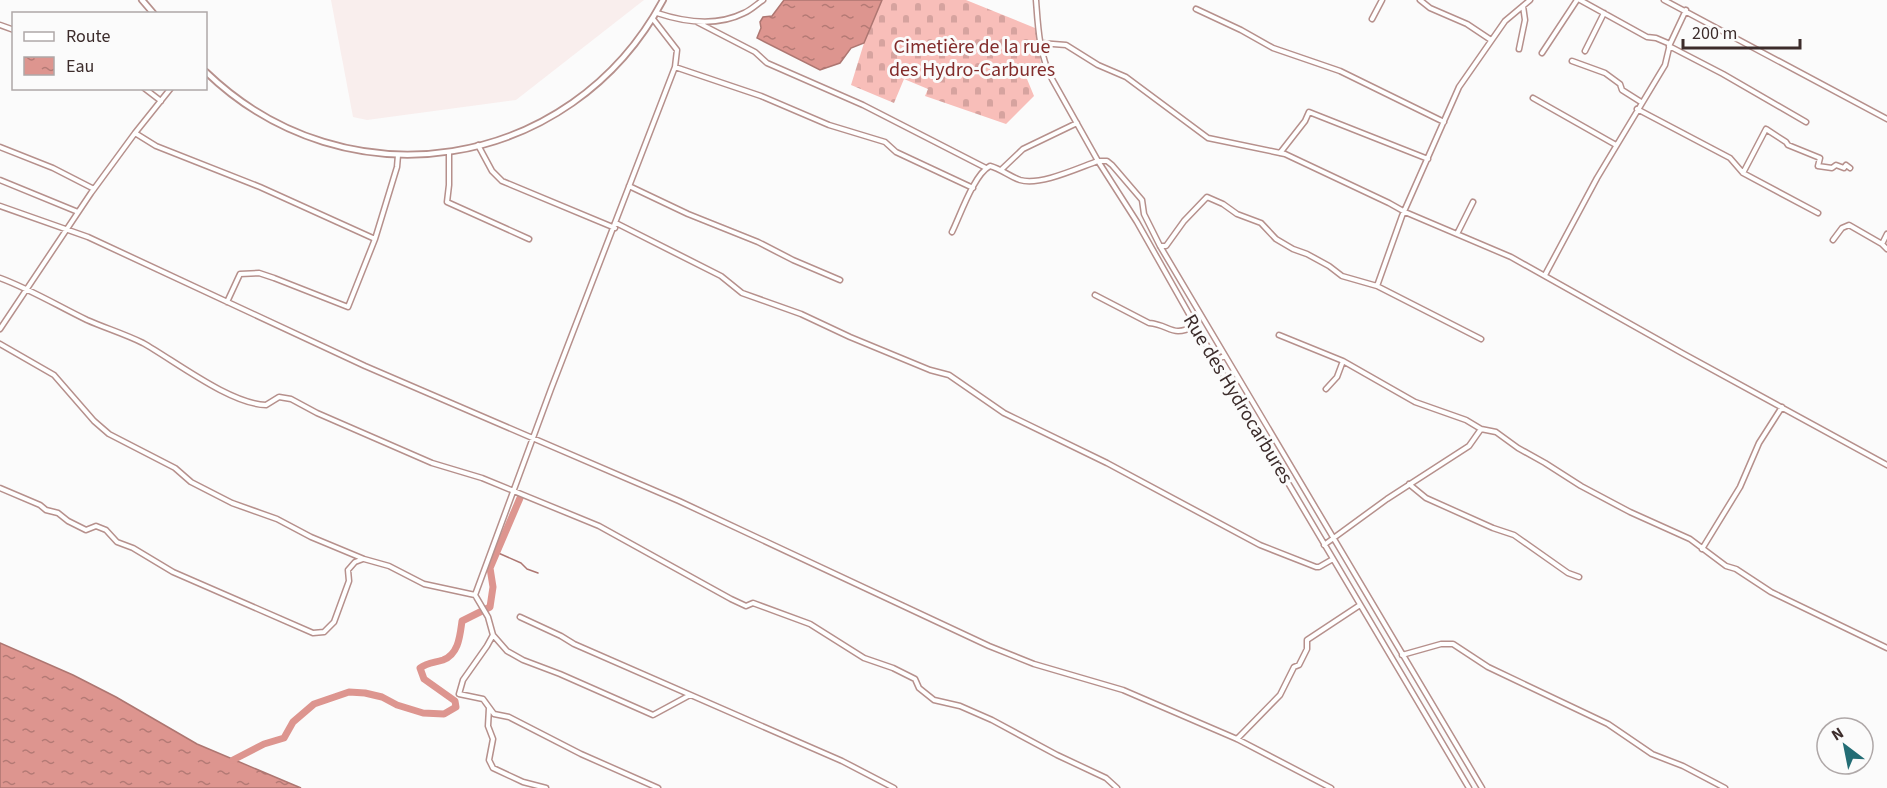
<svg xmlns="http://www.w3.org/2000/svg" width="1887" height="788" font-family="'Source Sans 3',sans-serif">
<defs>
<pattern id="cemetery-stones" width="16" height="16" patternUnits="userSpaceOnUse" patternTransform="scale(1.5)"><rect width="16" height="16" fill="#f8beb9"/><path d="M2 7V4a2 2 0 0 1 4 0v3zM10 15v-3a2 2 0 0 1 4 0v3z" fill="#d6a39f"/></pattern>
<pattern id="water-ripples" width="26" height="14" patternUnits="userSpaceOnUse" patternTransform="scale(1.5)"><rect width="26" height="14" fill="#dd958f"/><path d="M2 4q2-2 4 0t4 0M15 11q2-2 4 0t4 0" fill="none" stroke="#b47a75"/></pattern>
</defs>
<rect width="100%" height="100%" fill="#fbfbfb"/>
<path fill="#f9eeed" d="M331 0H644L516 100 367 120 353 117Z"/>
<path fill="url(#cemetery-stones)" d="M882 0H966L1035 28 1042 69 1027 79 1034 96 1006 124 925 96 928 89 904 79 894 103 851 85 864 43Z"/>
<path fill="url(#water-ripples)" stroke="#ad7671" stroke-width="1.5" d="M784 0H882L864 43 851 48 840 63 820 70 757 38 761 28 760 22 763 17 772 16Z
M0 643 73 675 116 697 197 744 301 788H0Z"/>
<g fill="none" stroke-linecap="round" stroke-linejoin="round">
<path stroke="#ad7671" stroke-width="1.5" d="M496 552 521 563 527 569 538 573"/>
<path stroke="#dd958f" stroke-width="7" d="M233 760 264 744 284 738 293 722 314 704 349 692 365 693 382 697 397 705 423 713 444 714 456 707 455 701 424 679 420 668C428 662 434 663 443 660 459 654 460 635 462 621L490 607 493 587 490 568 520 498"/>
<g stroke="#b6908c" stroke-width="7">
<path id="minor" d="M1036 0C1038 27 1039 54 1052 79L1098 161 1137 222 1258 436 1278 466 1469 788
M1420 0 1430 8 1467 24 1491 40
M1580 0 1647 37 1656 38 1670 44
M1664 0 1887 119
M1196 9 1241 30 1273 48 1340 71 1444 122
M657 13C684 22 716 27 744 13 751 10 757 4 763 0
M653 19 677 50 675 67 551 389 475 595 488 617 493 635 507 651 523 660 560 674 653 715 690 695
M1372 19 1382 0
M697 22 755 52 767 63 863 105 986 168
M0 25 14 30
M1040 43 1066 45 1098 65 1126 77 1208 138 1285 154 1389 203 1405 212 1511 257 1682 353 1887 465
M1669 46 1723 74 1806 122
M1519 49 1525 20 1523 6
M1585 51 1604 13
M1542 53 1577 0
M1572 61 1605 73 1620 84 1622 90 1641 102
M675 67 761 96 829 125 885 142 896 152 973 188
M144 88 161 101
M1533 98 1616 145
M1637 109 1730 158 1743 173 1818 213
M135 133 156 146 260 187 375 239
M478 145 492 171 502 181 615 228
M0 147 53 168 94 189
M449 152V185L447 202 529 239
M1280 153 1305 121 1309 112 1428 159
M1002 169 1023 149 1077 123
M1743 173 1766 129 1786 142 1788 145 1820 158 1818 166 1832 168 1836 165 1844 168 1846 165 1850 168
M0 180 78 212
M629 186 688 214 758 242 793 260 840 280
M0 206 88 237 365 366 679 501 989 646 1034 664 1123 690 1237 739 1331 788
M616 223 721 276 742 293 801 314 850 337 930 370 949 375 1004 413 1107 463 1260 545 1316 567H1319L1333 559
M952 232C960 216 974 174 990 166 1001 169 1009 176 1020 180 1040 186 1078 168 1098 161H1107L1112 165 1142 200 1144 214 1160 246 1482 788
M1457 234 1473 202
M1833 240 1842 228 1849 225 1882 244 1887 249
M1882 244 1887 234
M1160 246H1166L1184 221 1207 197 1223 204 1237 214 1261 223 1276 239 1293 249 1307 254 1329 266 1342 276 1377 286 1481 339
M1545 275 1597 178 1665 65 1670 44 1686 10
M0 278C30 289 58 306 87 320 105 328 125 334 143 343 175 361 230 404 266 405L279 397 291 399 317 413 432 463 482 478 599 526 731 599 746 606 753 603 810 624 864 658 893 668 915 679 919 688 934 700 960 706 992 720 1057 755 1106 778 1117 788
M1377 286 1402 216 1459 87 1505 21 1530 0
M1095 295 1149 323C1171 325 1171 338 1195 326
M227 302 240 274 259 273 274 278 348 307 375 239 397 167 398 155
M0 329 91 193 135 133 171 88
M1279 335 1343 361 1415 402 1466 420 1481 429
M0 344 54 375 94 421 109 434 175 468 191 482 232 503 277 519 311 537 364 559 389 566 424 584 475 595
M1214 361 1224 356
M1326 389 1337 377 1343 361
M1409 484 1426 498 1493 528 1514 535 1568 573 1579 577
M0 488 40 505 46 510 58 513 68 521 86 530 96 526 106 530 117 542 133 548 173 572 313 633 324 632 334 622 349 581 348 570 355 562 363 559
M1324 545 1387 499 1469 446 1481 429 1496 432 1518 448 1545 463 1581 486 1630 512 1690 539 1726 566 1736 569 1771 592 1887 648
M1702 549 1740 487 1759 443 1782 407
M520 617 561 636 574 644 842 761 894 788
M493 635 487 646 463 680 459 694 483 699 494 714 509 717 581 754 658 788
M1402 655 1441 644H1453L1488 667 1608 724 1652 754 1683 766 1725 788
M489 708 488 726 493 739 489 760 493 768 523 782 546 788
M1237 739 1280 695 1294 667 1299 665 1307 649V640L1360 605"/>
</g>
<g stroke="#b6908c" stroke-width="8">
<path id="tertiary" d="M142 0 154 14
M206 72C346 207 571 172 663 0"/>
</g>
<use href="#minor" stroke="#fff" stroke-width="4"/>
<use href="#tertiary" stroke="#fff" stroke-width="4.5"/>
</g>
<g text-anchor="middle" dominant-baseline="central" stroke-width="6" stroke-linejoin="round" paint-order="stroke">
<g font-size="20" fill="#822c2b" stroke="#fbfbfb">
<text x="972" y="47">Cimetière de la rue<tspan x="972" dy="23">des Hydro-Carbures</tspan></text>
</g>
<g font-size="20" fill="#3c2c2b" stroke="#fbfbfb">
<text transform="translate(1238 399) rotate(59)">Rue des Hydrocarbures</text>
</g>
</g>
<rect x="12" y="12" width="195" height="78" fill="#fbfbfb" stroke="#afa8a8" stroke-width="1.5"/>
<rect x="24" y="32" width="30" height="9" fill="#ffffff" stroke="#afa8a8" stroke-width="1.5"/>
<text x="66" y="42" font-size="18" fill="#3c2c2b">Route</text>
<rect x="24" y="57" width="30" height="18" fill="url(#water-ripples)" stroke="#afa8a8" stroke-width="1.5"/>
<text x="66" y="72" font-size="18" fill="#3c2c2b">Eau</text>
<g transform="translate(1845 746) rotate(328)"><circle r="28" fill="#fbfbfb" stroke="#afa8a8" stroke-width="1.5"/>
<path d="M0-4.5L10 22L0 15L-10 22Z" fill="#236d75"/>
<text y="-9" font-size="16" font-weight="bold" text-anchor="middle" fill="#3c2c2b">N</text>
</g>
<path d="M1683 39v9h117v-9" fill="none" stroke="#3c2c2b" stroke-width="3"/>
<text x="1692" y="39" font-size="18" fill="#3c2c2b" stroke="#fbfbfb" stroke-width="4.5" paint-order="stroke">200 m</text>
</svg>
